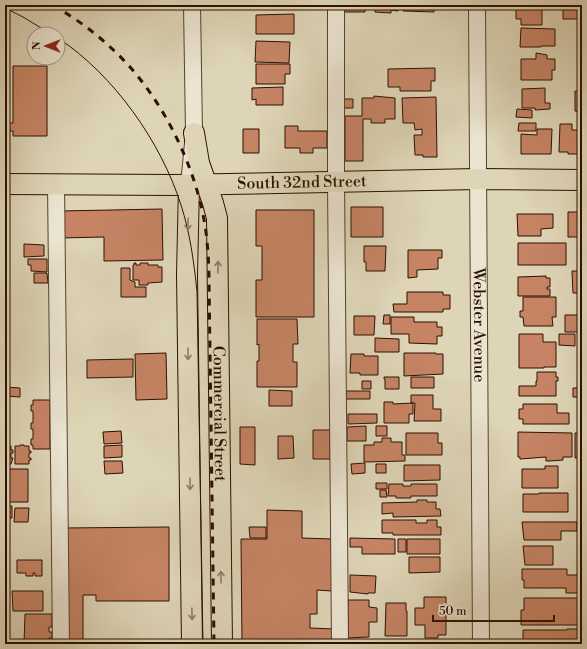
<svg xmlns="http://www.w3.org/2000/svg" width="587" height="649" font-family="'Libre Bodoni',serif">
<rect width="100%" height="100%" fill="#ded5b7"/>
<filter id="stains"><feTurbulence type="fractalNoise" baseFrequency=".005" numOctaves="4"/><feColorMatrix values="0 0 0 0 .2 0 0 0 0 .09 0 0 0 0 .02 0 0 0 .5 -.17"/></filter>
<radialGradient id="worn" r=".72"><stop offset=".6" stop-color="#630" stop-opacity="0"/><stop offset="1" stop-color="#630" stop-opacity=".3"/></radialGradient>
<path fill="#c68465" stroke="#2c1000" d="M344 5H365V12H344Z
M376 5H398V11L391 10V13L375 12Z
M403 5H434V12L403 11Z
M521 5H542V25H521V19H516V9H521Z
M563 5H582V19H563Z
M294 14V34H256V15Z
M521 28 555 29V46H541V47H520Z
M256 41 290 42 289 63 255 62Z
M536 53 547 55V59H555V70H552V80H521V59H536Z
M256 64H290V74H285V84H256Z
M13 66H47V136H13V131H5V123H13Z
M435 68V81H431V91H400V87H388V69Z
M283 87V105H256V99L252 100V88Z
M545 88V103H550V109L535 110V108H522V89Z
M575 91H582V113L575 111Z
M374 96 395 98V119H385V123H371V119H363V161H345V116H362V98H374Z
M436 97 437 157H423V155H415L414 135H422V129L415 130 414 123H403L402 98Z
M344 99H353V108H344Z
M517 109 532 110V118L516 117Z
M519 123H536V131H518Z
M560 124H572V130H579L578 154H568V152H559Z
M285 126H298V131H327V148H313V153H300V148H285Z
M243 129H259V153H243Z
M537 129H552L551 154H521V134L537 135Z
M351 207H383V237H351Z
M162 209 163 260 104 261V237L60 238V211Z
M256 210H314V317H256V280H262V246H256Z
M568 212H582V237H568Z
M517 214H553V228L541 229V236H518Z
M518 243H566V265H518Z
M24 244 44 245V256L24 257Z
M364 246H386L385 271H366V262H364Z
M408 250H442V258H438V269L417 270V277L408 278Z
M28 259H47V272L31 271V265H28Z
M134 263H136V265H140V263H148V265H158V267H162V282L148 283V285H139V280H133V265H134Z
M121 268H130V280L135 282V287H146V297H121Z
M572 271H582V293H573Z
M34 273H47L48 283H34Z
M546 276V278H550V287H547V289H550V296H518V277Z
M407 292H443V295H450V309H443V312H394L393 304H407Z
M523 297H556V317H552L553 326H524L523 317H520V311H523Z
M5 303H8V319H5Z
M384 315H390V324H383Z
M565 315H582V332H565Z
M354 316H375L374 335H354Z
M391 317H414V322H437V327H442V336H437V344L409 343V334H391Z
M257 319H297L298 344H293V362H297V387H257V361H259V344L257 345Z
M519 334H543V342H556V367H544V368H519Z
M559 334H575V346L559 345Z
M375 338 399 339V352H375Z
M166 353 167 399 136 400 135 354Z
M404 353H436V354H443V374L404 376Z
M351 354H364V356H378V375H360V373H350Z
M133 359V377L87 378V360Z
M537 372H556V377H558V381H556V396H519V386H536V381H537Z
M384 377H399V389H385V379H384Z
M411 377H434V388H411Z
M362 381H371V389H362Z
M6 387 20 388V397L6 396Z
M573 388H581L582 389V395L581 397H573Z
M269 390 292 391V406H269Z
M346 391H370V399H346Z
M411 395H433V409H441V421H414L415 403H411Z
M33 400H50V449H33V445H31V439H33V429H31V423H33V411H31V405H33Z
M384 402H393V404L413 403V414H409V423H384Z
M523 404H557V413H569V424H523V419H519V409H523Z
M348 414H377V423L348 424Z
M366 426V441H347V427Z
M376 426H387V436H376Z
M240 427H255V465L240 464Z
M313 430H330V459H313Z
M121 431 122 443 104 444 103 432Z
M518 432 572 433V457H563V460L550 461H546V457L520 459V457H518Z
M406 433H438V443H442V455H406Z
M575 433H582V458H575Z
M278 436H293L294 458 278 459Z
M382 438H391V442H402V455H405V461L364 462V445H374V442H382Z
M5 445V446H11V450H13V453H11V458H13L11 464H5Z
M20 445H24V446H29V451H31V453H29V458H31V460H29V464H15V446H20Z
M122 445V457L104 458V446Z
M104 461H122L123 473 105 474Z
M365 463V473L352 474 351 464Z
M376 464H386V473H376Z
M404 465H440V480L404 481Z
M545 466H558V488H522V469H545Z
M7 469H28V502H5V496H8Z
M376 483H387V489H376Z
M389 484H403V486H411V484H437V496H411V498H396V496H388Z
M380 490H386L387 497H380Z
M539 493H568V512H523V494H539Z
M417 500H427V502H436V509H440L441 516 393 517V513L382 514V503L417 502Z
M5 506H12V518H5Z
M15 508H29L28 522H14Z
M267 510 302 511V538L332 539V591L317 590V614H310V628L334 629V644H242L241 539H267Z
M382 520H416V523H427V520H437V527H441V535H393V533H382Z
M522 522H577V531H561V540H524Z
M169 527V601H96V595H83V644H65L64 528Z
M249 527H266V538H250Z
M350 538 395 539V554H362V547H350Z
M398 539H406V552H398Z
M407 539H440V554H407Z
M523 546H553V565H525Z
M409 557H440V572L409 573Z
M17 560H42V576H35V573H33V576H26V573H17Z
M522 569H567V575H582V593H566V588H524V580H522Z
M350 575 376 576 375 593H368V594L350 592Z
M12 591H43V611H13Z
M424 597H446V635H438V638H425V625H415V608H424Z
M524 598H582V625H521V610H524Z
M348 600H369V607L377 608V622H369V637L348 638Z
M386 603H406V611H407V636H385Z
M25 614H52V627H49V632H52V638H49V644H24Z
M567 629H582V644H523V630H567Z"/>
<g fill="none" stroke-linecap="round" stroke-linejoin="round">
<g stroke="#58412e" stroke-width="18">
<g id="minor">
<path d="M336 5V181L340 644"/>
<path id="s1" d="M477 5 481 644"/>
<path d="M56 184 61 644"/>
<path d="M189 185 194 133 192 5"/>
</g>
</g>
<g stroke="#2c1000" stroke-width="22">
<g id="major">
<path id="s2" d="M194 133 199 163 213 203 217 218 222 644"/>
<path id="s3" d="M5 184 174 185 478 179 582 180"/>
<path d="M189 185 187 275 192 644"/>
</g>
</g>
<use href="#minor" stroke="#eae4d0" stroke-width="16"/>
<use href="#major" stroke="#ded5b7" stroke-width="20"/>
<path stroke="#2c1000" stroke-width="1" d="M5 8 23 17 51 34
M58 38C114 75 161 142 181 205 190 233 194 262 197 292L203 644"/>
<path stroke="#2c1000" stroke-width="3" stroke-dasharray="7 7" stroke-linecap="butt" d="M53 5C73 17 92 30 109 46 160 91 197 166 206 232 208 249 209 265 209 281L214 644"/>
</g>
<defs><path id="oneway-shaft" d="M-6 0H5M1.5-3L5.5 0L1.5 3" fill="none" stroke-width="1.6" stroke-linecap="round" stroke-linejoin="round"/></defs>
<g stroke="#8e7c65">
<use href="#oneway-shaft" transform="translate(188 224) rotate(91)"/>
<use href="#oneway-shaft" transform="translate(218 267) rotate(-90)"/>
<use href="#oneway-shaft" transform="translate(188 354) rotate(89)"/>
<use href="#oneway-shaft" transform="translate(190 484) rotate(89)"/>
<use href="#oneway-shaft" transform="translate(221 577) rotate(-91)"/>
<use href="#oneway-shaft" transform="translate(192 614) rotate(89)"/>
</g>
<g text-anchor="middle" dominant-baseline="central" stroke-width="3.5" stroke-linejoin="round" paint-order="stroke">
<g font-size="16" fill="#2c1000" stroke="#eae4d0">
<text stroke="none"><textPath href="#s3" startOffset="297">South 32nd Street</textPath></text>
<text stroke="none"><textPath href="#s1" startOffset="320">Webster Avenue</textPath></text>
<text stroke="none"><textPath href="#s2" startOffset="284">Commercial Street</textPath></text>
</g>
</g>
<rect width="587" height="649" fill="none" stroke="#ded5b7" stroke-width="20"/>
<rect x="6" y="6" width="575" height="637" fill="none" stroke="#2c1000" stroke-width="2"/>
<rect x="10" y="10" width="567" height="629" fill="none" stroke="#2c1000"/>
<g transform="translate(46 46) rotate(270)"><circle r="19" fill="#eae4d0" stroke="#9e8f7d"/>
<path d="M0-3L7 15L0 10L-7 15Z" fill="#8f2418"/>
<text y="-6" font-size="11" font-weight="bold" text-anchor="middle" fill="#2c1000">N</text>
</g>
<path d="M433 615v6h121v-6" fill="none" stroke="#2c1000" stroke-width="2"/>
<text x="439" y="615" font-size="12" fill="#2c1000" stroke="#eae4d0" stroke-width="3" paint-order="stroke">50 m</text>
<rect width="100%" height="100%" filter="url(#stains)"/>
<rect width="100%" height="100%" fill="url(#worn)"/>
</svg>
